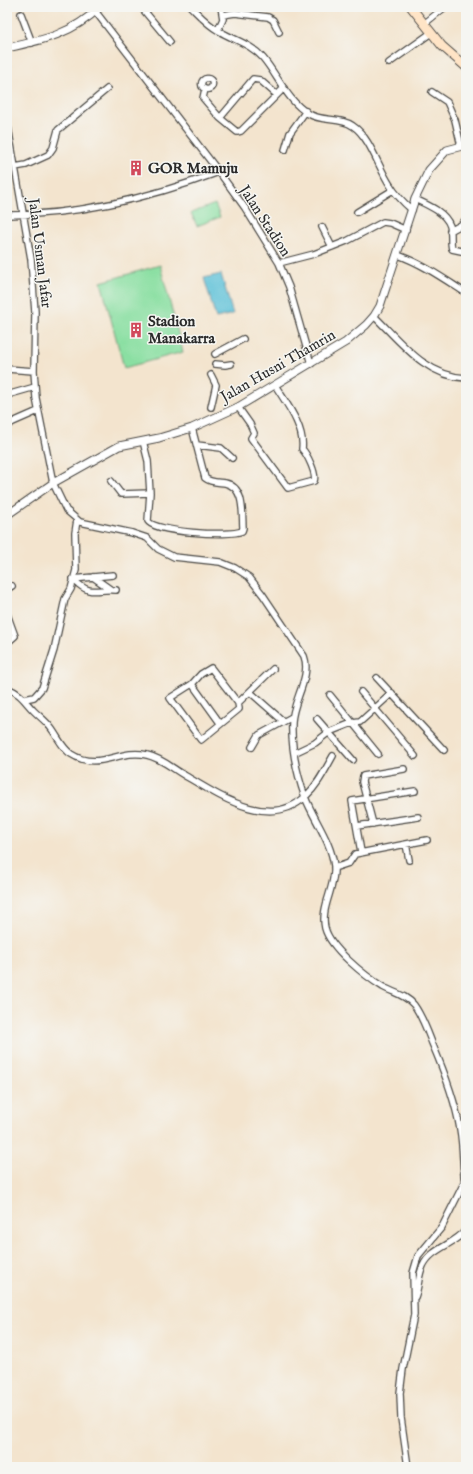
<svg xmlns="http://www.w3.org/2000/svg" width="473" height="1474" font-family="'IM FELL English',serif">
<rect width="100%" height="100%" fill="#f6f6f2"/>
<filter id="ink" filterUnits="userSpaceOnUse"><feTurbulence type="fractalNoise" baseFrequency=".025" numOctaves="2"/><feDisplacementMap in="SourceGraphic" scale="8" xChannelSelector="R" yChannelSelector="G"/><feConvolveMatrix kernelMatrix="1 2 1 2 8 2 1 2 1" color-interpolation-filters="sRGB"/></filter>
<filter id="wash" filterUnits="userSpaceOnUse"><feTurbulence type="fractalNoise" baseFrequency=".012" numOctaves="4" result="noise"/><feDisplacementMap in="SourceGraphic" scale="16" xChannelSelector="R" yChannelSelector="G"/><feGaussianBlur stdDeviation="0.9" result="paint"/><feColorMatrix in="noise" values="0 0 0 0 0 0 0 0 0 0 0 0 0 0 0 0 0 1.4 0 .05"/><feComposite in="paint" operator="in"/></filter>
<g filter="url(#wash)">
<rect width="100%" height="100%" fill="#f3e4ce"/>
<path fill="#8adfa2" stroke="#5a8566" d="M215 204 220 217 197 226 191 213Z
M160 265 183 352 124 368 101 282Z"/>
<path fill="#59bfd7" stroke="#427581" d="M221 274 233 314 216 318 204 278Z"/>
</g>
<g filter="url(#ink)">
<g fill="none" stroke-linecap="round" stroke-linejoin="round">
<g stroke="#494743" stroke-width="8">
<path id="minor" d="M92 7 219 172 245 208 279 263 289 287 311 364
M141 7 170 42
M191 7C200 16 208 25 219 31 234 40 251 44 263 58 278 76 288 102 309 114 322 122 341 117 353 126 370 137 379 169 390 185 396 195 404 203 412 210
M21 14 32 43
M223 15 235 13 268 17 273 20 279 32
M424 24 445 7
M218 30 223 19 221 7
M389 63 431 33
M201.5 84a5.5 5.5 0 1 1 11 0a5.5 5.5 0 1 1-11 0Z
M205 89 203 98 220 118 237 132 241 131 284 88
M432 92 447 102 455 120 461 146
M220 118 253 79 260 80 277 95
M7 121 31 259 35 312 34 371 36 398 53 483 66 510 80 522 132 533 147 538 158 549 174 557 220 562 235 568 249 577 263 595 304 656C312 677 292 701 292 723 291 747 297 774 305 797 314 820 331 841 334 866 336 887 320 907 325 928 330 948 365 976 383 987 394 993 406 995 414 1005 422 1016 427 1030 432 1043 444 1071 455 1099 460 1129 464 1150 462 1171 466 1192
M285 150 290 133 306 111
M15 167 26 165 48 155 53 148 58 130 107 89
M415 199C428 205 445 212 450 226 452 234 450 242 452 249L466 252
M357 212 393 190
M7 215C81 215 150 198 219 172
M322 227 332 247
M450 231 461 225 466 219
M398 255C423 264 444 279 466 293
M279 263 314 254 347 241 383 222 390 223 406 230
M374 316C400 341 426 377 466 378
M215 354 243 339
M215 364 225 365 231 364
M7 369 34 371
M7 395 35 387
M211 407 216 385 211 375
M238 407 250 424 254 433 251 438 288 488 314 481C317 474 307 454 302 449 305 427 286 403 275 385
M7 426 13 422 38 411
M197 445 221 448 232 458
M111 481 121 494 150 493 148 461 143 441
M150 493 148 521C154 532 230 537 242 531L243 528C242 513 245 487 225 483 218 482 211 483 205 478L192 428
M93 577 110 589
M73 579 113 575
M74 580C91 597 96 588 116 590
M7 589 12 586
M7 614 15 636 7 643
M211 668 238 703 239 709 201 740 170 698 192 684 201 674Z
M377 678 444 750
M192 684 220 723
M7 688C22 694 24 701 34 711 40 717 47 722 51 728 58 737 62 748 71 754 99 772 119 748 147 755 161 758 172 768 184 775 218 795 270 831 306 796 318 785 325 770 333 756
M250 692 283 721
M361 692 415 756
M330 695 378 754
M25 699 34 697 42 688 54 650 65 599 71 589 76 570 75 533 77 520
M238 703 273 669
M317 719 353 760
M252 747 259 735 292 717
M294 753 315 743 329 732 352 723 360 722 392 693
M373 824 362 782 363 776 404 769
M357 826 418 817
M406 844 409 860
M361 852 352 801 415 791
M334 868 349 863 355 854 427 840
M415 1297C419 1287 418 1275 423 1266 431 1248 454 1245 466 1230
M408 1467 401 1418 400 1393 403 1369 414 1315 413 1273 418 1256 442 1227 464 1183"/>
</g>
<g stroke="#494743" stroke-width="9">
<path id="tertiary" d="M7 48C44 40 72 34 100 7
M7 515 53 483 119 446 159 438 192 428 238 407 346 342 366 325 374 316 380 306 415 199 429 170 447 150 466 145"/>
</g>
<g stroke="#494743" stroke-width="10">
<path id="secondary" d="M411 7 442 46 466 67"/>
</g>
<use href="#minor" stroke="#fff" stroke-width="5.5"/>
<use href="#tertiary" stroke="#fff" stroke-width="7"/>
<use href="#secondary" stroke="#ffe4c6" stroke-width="8"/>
</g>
</g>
<defs>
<g id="building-bare" transform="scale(1.2)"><path d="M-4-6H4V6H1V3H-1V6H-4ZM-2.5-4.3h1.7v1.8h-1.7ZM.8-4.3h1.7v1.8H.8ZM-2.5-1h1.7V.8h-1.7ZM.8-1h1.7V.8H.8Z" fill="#d1495b" stroke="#f6f6f2" stroke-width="2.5" paint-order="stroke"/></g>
</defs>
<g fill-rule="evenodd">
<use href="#building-bare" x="136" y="168"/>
<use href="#building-bare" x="136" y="330"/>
</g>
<g text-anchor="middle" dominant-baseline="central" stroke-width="3" stroke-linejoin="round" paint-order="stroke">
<g font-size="15" font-weight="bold" fill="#2b2b2b" stroke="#f6f6f2" text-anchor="start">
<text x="148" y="168">GOR Mamuju</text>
<text x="148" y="321">Stadion<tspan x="148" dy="17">Manakarra</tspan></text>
</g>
<g font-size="15" fill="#2b2b2b" stroke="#f6f6f2">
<text transform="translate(265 221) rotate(57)">Jalan Stadion</text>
<text transform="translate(40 253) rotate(83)">Jalan Usman Jafar</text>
<text transform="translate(278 366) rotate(-30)">Jalan Husni Thamrin</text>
</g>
</g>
<rect width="473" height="1474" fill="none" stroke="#f6f6f2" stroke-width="24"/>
</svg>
